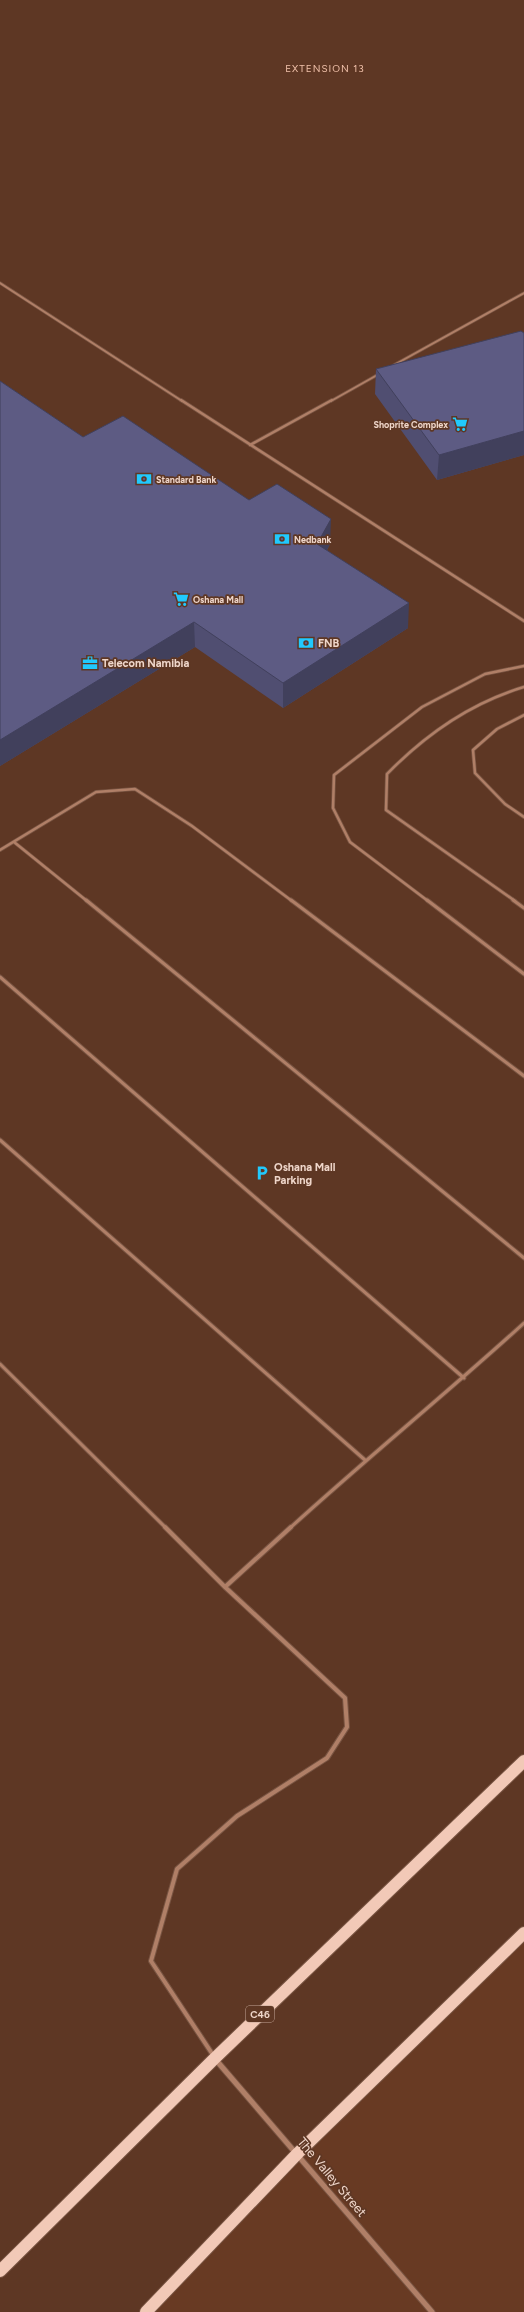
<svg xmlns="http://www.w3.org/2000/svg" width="524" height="2312" font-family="Figtree,sans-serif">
<rect width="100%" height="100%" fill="#5e3724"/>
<path fill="#683a23" d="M524 1928V2312H140Z"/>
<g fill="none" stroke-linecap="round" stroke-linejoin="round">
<g stroke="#785442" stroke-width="3.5">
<path id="service-far3" d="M0 283 182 401
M394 365 524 293
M331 401 379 374"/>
</g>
<g stroke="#785442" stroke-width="4">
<path id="service-far2" d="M181 400 524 621
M250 445 332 400
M524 715 497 729 473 750 475 773 505 804 524 817
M14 842 87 901
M0 850 96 792 135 789 192 826 292 901
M428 901 350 842 333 808 334 775 422 707 485 674 524 666
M515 901 386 810 387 774C426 734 470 703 524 687"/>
</g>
<g stroke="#785442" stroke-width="5">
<path id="service-far1" d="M86 900 524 1258
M291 900 524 1076
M427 900 524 974
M513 900 524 908
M0 977 464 1378
M0 1140 365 1460
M0 1364 166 1528
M290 1528C367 1458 447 1393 524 1323"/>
</g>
<g stroke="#785442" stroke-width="6">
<path id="service" d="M165 1527 225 1587 345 1698 347 1727 327 1758 237 1816 177 1869 151 1961 213 2055
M225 1587 291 1527"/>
</g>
<g stroke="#785442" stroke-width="7">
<path id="minor" d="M216 2060 432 2312"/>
</g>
<g stroke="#785442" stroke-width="14">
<path id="primary" d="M0 2271 215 2058 524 1761
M146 2312 298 2153 524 1933"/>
</g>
<use href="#service-far3" stroke="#b07f67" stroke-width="2"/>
<use href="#service-far2" stroke="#b07f67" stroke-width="2.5"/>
<use href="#service-far1" stroke="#b07f67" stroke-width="3"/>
<use href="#service" stroke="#b07f67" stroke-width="4"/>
<use href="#minor" stroke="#b07f67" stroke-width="5"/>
<use href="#primary" stroke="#f2c9b7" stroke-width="12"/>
</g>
<path fill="#504e71" d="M524 333V455L437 480 375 394 376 369Z
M0 381 83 437 249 500 330 544 327 550 408 628 283 708 195 647 0 766Z"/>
<path fill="#41405c" d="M524 431V455L437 480 439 455Z
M331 519 330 544 317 569V544Z
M409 603 408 628 283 708V683Z
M194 622 195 647 0 766V740Z"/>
<path fill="#5d5b83" stroke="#41405c" d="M521 331 524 333V431L439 455 376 369Z
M0 381 83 437 123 416 249 500 277 484 331 519 317 544 409 603 283 683 194 622 0 740Z"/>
<defs>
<g id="supermarket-bare" transform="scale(1.2)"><path d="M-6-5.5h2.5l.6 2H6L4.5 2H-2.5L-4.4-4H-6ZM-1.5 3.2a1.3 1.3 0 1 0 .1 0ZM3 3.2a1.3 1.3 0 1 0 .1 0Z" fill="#21c9fd" stroke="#5e3724" stroke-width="2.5" paint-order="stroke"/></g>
<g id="bank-bare" transform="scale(1.2)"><path d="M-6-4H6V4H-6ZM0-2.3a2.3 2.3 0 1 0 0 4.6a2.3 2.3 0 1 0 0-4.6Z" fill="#21c9fd" stroke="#5e3724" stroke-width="2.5" paint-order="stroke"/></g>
<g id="office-bare" transform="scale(1.2)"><path d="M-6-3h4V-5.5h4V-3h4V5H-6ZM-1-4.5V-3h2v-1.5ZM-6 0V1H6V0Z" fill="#21c9fd" stroke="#5e3724" stroke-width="2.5" paint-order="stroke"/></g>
<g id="parking-bare" transform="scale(1.2)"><path d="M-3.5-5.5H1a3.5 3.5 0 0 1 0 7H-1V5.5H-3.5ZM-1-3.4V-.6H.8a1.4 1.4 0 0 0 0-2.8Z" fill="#21c9fd" stroke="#5e3724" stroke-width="2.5" paint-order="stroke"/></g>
</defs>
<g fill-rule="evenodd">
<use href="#supermarket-bare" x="460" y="424"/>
<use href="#bank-bare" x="144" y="479"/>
<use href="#bank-bare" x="282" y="539"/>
<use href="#supermarket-bare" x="181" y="599"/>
<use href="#bank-bare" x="306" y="643"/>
<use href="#office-bare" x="90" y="663"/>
<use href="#parking-bare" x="262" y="1173"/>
</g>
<g text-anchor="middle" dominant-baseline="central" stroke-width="3.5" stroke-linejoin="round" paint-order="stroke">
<g font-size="9" font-weight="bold" fill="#efd6ca" stroke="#5e3724" text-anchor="start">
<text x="448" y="424" text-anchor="end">Shoprite Complex</text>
<text x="156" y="479">Standard Bank</text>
<text x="294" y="539">Nedbank</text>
<text x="193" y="599">Oshana Mall</text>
</g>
<g font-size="10" letter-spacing="1" fill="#f1c1aa" stroke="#5e3724">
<text x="325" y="68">EXTENSION 13</text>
</g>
<rect fill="#5e3724" stroke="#c4a698" stroke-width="1" x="246" y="2006" width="28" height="16" rx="3"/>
<g font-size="10" font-weight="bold" fill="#efd6ca">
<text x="260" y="2014">C46</text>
</g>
<g font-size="11" font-weight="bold" fill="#efd6ca" stroke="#5e3724" text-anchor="start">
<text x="318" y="643">FNB</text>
<text x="102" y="663">Telecom Namibia</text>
<text x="274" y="1167">Oshana Mall<tspan x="274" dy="13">Parking</tspan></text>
</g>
<g font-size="13" fill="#efd6ca" stroke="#5e3724">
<text transform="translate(332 2177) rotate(50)">The Valley Street</text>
</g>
</g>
</svg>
